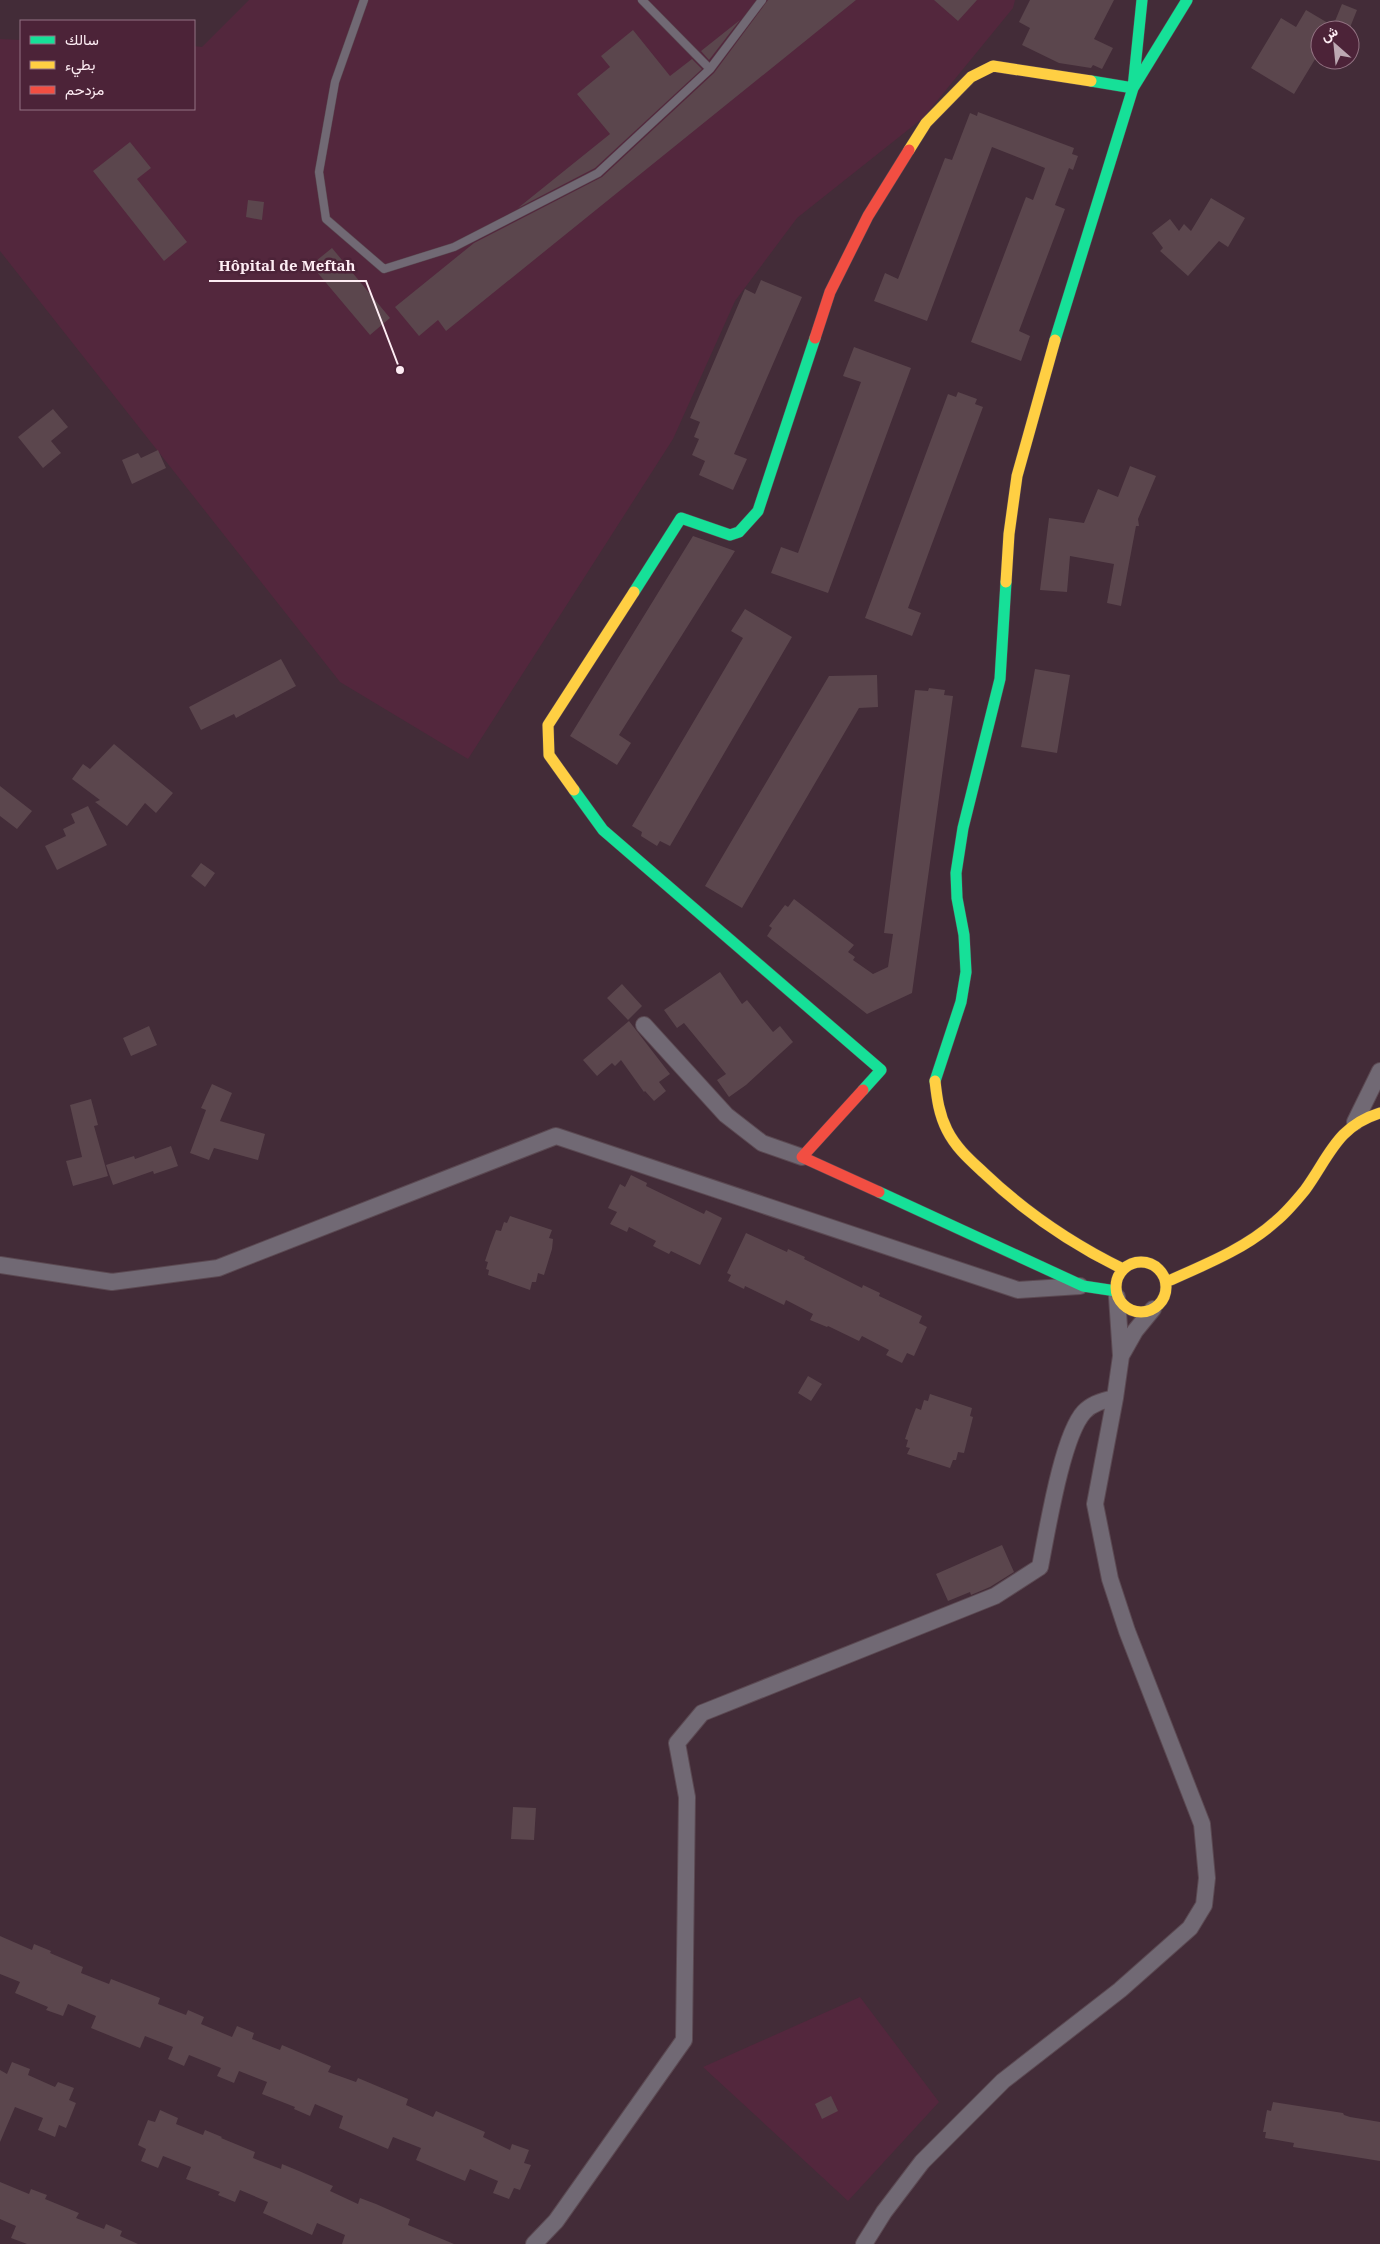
<svg xmlns="http://www.w3.org/2000/svg" width="1380" height="2244" font-family="'Noto Serif',Vazirmatn,serif">
<rect width="100%" height="100%" fill="#432c38"/>
<path fill="#53273d" d="M249 0H1015L1013 8 923 118 797 218 735 301 673 439 468 759 340 682 0 251V39L21 40V109H194V46L202 47Z
M860 1997 939 2102 848 2201 703 2067Z"/>
<path fill="#5b464d" d="M768 0H856L446 331 438 320 419 336 395 307 474 243 602 177 714 73Z
M934 0H977L958 21Z
M1030 0H1114L1094 39 1113 48 1102 69 1093 65 1091 68 1059 63 1022 45 1030 28 1019 22Z
M1342 4 1357 10 1349 30H1320V51L1294 94 1251 68 1281 18 1296 27 1306 10 1333 26Z
M740 20 709 60 701 51Z
M633 30 670 76 692 59 702 69 595 168 518 208 610 134 577 94 610 67 601 56Z
M978 112 1074 148 1072 154 1078 156 1073 170 1069 168 1055 205 1065 209 1019 331 1030 336 1021 361 971 342 1026 197 1033 200 1045 168 992 147 927 321 874 301 885 273 898 279 945 158 952 160 970 113 977 116Z
M130 142 151 168 137 179 187 242 164 261 93 171Z
M1211 198 1245 218 1228 247 1219 241 1188 276 1160 251 1163 248 1152 233 1170 219 1179 231 1184 224 1191 231Z
M248 200 264 202 262 220 246 217Z
M332 248 390 318 370 335 311 265Z
M761 280 802 297 734 454 747 459 733 490 699 475 705 461 692 455 699 439 694 437 700 422 690 418 745 289 755 294Z
M854 347 911 368 828 593 771 573 781 547 798 553 861 382 843 376Z
M958 392 977 399 975 404 983 407 908 608 921 613 912 636 865 618 948 394 956 397Z
M53 409 68 427 51 441 61 453 43 468 18 437Z
M158 450 166 468 132 484 122 460 138 453 141 458Z
M1130 466 1156 476 1138 519 1139 526H1136L1121 606 1107 603 1114 564 1070 556 1067 592 1040 590 1049 518 1084 523 1098 489 1118 497Z
M693 536 735 551 619 735 631 743 617 765 570 736Z
M745 609 792 637 670 846 660 841 657 846 641 836 642 832 632 826 743 638 731 631Z
M281 659 296 686 236 718 234 714 201 730 189 707Z
M1035 669 1070 675 1057 753 1021 747Z
M877 675 878 707 859 708 742 908 705 886 829 676Z
M929 688 945 690 944 695 953 696 912 993 867 1014 767 936 772 928 769 926 785 905 788 907 794 899 854 945 848 952 855 957 853 960 873 974 888 967 893 934 884 933 915 690 928 691Z
M114 744 173 793 156 813 145 803 127 826 95 802 100 800 72 779 83 764 90 769Z
M0 786 32 811 17 829 0 816Z
M88 806 107 845 57 870 45 846 66 836 63 829 75 823 71 814Z
M201 863 215 873 205 887 191 876Z
M720 972 742 1004 747 1000 773 1032 780 1026 793 1042 746 1085 729 1097 717 1080 726 1074 684 1023 677 1028 664 1010Z
M622 984 642 1006 628 1020 607 998Z
M629 1021 670 1074 659 1082 666 1091 654 1101 645 1091 644 1092 621 1060 615 1066 612 1063 597 1076 583 1060Z
M149 1026 157 1045 131 1056 123 1038Z
M212 1084 232 1093 220 1121 265 1134 258 1160 214 1148 209 1160 190 1153 206 1110 201 1108Z
M91 1099 98 1125 94 1126 108 1176 73 1186 66 1161 82 1157 70 1105Z
M171 1146 178 1166 154 1174 153 1171 113 1185 106 1165 134 1156 135 1159Z
M631 1175 647 1183 646 1186 704 1214 706 1210 722 1218 700 1265 671 1251 669 1254 653 1246 656 1241 629 1227 627 1232 610 1224 617 1212 608 1208 620 1184 625 1187Z
M510 1216 552 1230 549 1238 553 1239 552 1249 544 1275 538 1273 536 1282H532L530 1290 488 1275 489 1270 486 1269 488 1262 485 1261 490 1246 496 1230 501 1231 504 1222 507 1223Z
M746 1233 787 1252 788 1249 805 1257 804 1259 862 1288 863 1285 880 1293 879 1296 922 1316 919 1323 927 1327 914 1356 907 1353 902 1363 886 1355 889 1350 862 1336 859 1341 828 1326 827 1327 810 1320 813 1314 786 1300 784 1305 745 1286 744 1289 728 1281 731 1275 727 1273Z
M808 1376 822 1384 811 1401 798 1393Z
M930 1394 972 1408 970 1416 973 1417 964 1453 958 1452 956 1460H953L950 1468 907 1454 910 1448 906 1447 908 1440 905 1439 910 1424 916 1408 921 1410 924 1400 928 1401Z
M1002 1545 1014 1572 990 1587 971 1595 970 1592 948 1601 936 1574Z
M513 1807 536 1808 534 1840 511 1839Z
M0 1936 32 1950 34 1944 51 1951 50 1953 83 1967 81 1973 109 1984 111 1979 160 1998 158 2004 186 2015 188 2010 204 2017 201 2024 232 2037 237 2026 254 2033 252 2039 280 2050 282 2045 331 2066 328 2072 356 2082 358 2078 408 2099 406 2105 433 2117 436 2111 485 2132 483 2137 510 2150 512 2144 529 2150 524 2163 531 2165 520 2190 514 2188 509 2199 493 2193 498 2181 470 2169 465 2181 416 2160 421 2148 393 2137 388 2149 339 2128 343 2116 315 2104 310 2116 294 2109 295 2107 262 2094 267 2082 239 2071 234 2083 217 2076 221 2068 189 2055 184 2066 168 2059 173 2047 145 2036 140 2048 123 2041 91 2028 96 2016 68 2004 63 2016 46 2010 48 2007 15 1993 20 1982 0 1974Z
M12 2062 30 2069 28 2075 55 2087 58 2082 74 2088 69 2100 76 2103 66 2128 59 2125 55 2137 38 2130 43 2118 15 2107 0 2142V2070L7 2074Z
M831 2096 838 2111 822 2119 815 2104Z
M1273 2102 1343 2113 1344 2115 1350 2117 1380 2122V2161L1293 2147 1294 2143 1265 2138 1266 2132H1263L1267 2110 1271 2111Z
M160 2110 178 2118 176 2124 203 2135 205 2130 222 2137 221 2138 255 2152 253 2158 281 2169 282 2164 299 2171 333 2186 330 2191 358 2204 360 2198 376 2204 410 2219 408 2225 454 2244H342L345 2235 317 2223 312 2235 263 2213 268 2202 240 2190 235 2202 218 2195 220 2192 186 2179 191 2167 163 2156 158 2168 141 2161 146 2149 138 2145 148 2120 155 2122Z
M0 2182 29 2194 31 2189 47 2195 45 2199 79 2213 76 2218 104 2229 106 2224 122 2231 120 2236 138 2244H27L11 2238 16 2226 0 2219Z"/>
<g fill="none" stroke-linecap="round" stroke-linejoin="round">
<g stroke="#5b4952" stroke-width="9">
<path id="lane" d="M364 0 335 82 319 172 326 219 384 269 454 247 598 173 710 69 762 0
M642 0 710 69"/>
</g>
<g stroke="#5b4952" stroke-width="18">
<path id="street" d="M644 1025 726 1115 762 1143 802 1157
M1355 1122 1380 1071
M0 1265 112 1282 218 1268 556 1136 1018 1290 1080 1286
M1122 1354 1135 1331 1153 1309
M534 2244 556 2221 684 2040 687 1797 677 1743 702 1713 995 1596 1040 1567C1047 1532 1062 1436 1084 1412 1092 1403 1104 1400 1115 1398
M864 2244 884 2212 922 2162 1003 2081 1120 1990 1190 1928 1204 1905 1207 1878 1202 1824 1127 1631 1110 1579 1095 1504 1115 1398 1121 1356 1117 1297"/>
</g>
<g stroke="#5b4952" stroke-width="12">
<path id="fast" d="M1091 81 1133 88 1187 0
M1055 340 1133 88 1142 0
M634 592 681 518 730 535 739 532 758 511 815 338
M574 790 603 830 881 1070 863 1090
M935 1081 961 1002 966 972 964 935 957 898 956 873 963 828 1000 679 1006 582
M879 1192 1083 1286 1116 1291"/>
</g>
<g stroke="#5b4952" stroke-width="12">
<path id="slow" d="M909 150 926 123 971 77 993 66 1091 81
M1006 582 1009 534 1017 476 1055 340
M574 790 549 755 548 725 634 592
M935 1081C937 1099 939 1114 947 1130 956 1148 970 1160 984 1173 1025 1212 1072 1244 1123 1269
M1116 1287a25 25 0 1 1 50 0a25 25 0 1 1-50 0Z
M1166 1282C1204 1265 1245 1249 1276 1221 1287 1212 1296 1201 1305 1190 1329 1157 1337 1126 1380 1113"/>
</g>
<g stroke="#5b4952" stroke-width="12">
<path id="jam" d="M815 338 830 292 868 216 909 150
M863 1090 802 1157 879 1192"/>
</g>
<use href="#lane" stroke="#716974" stroke-width="8"/>
<use href="#street" stroke="#716974" stroke-width="16"/>
<use href="#fast" stroke="#16e098" stroke-width="11"/>
<use href="#slow" stroke="#ffcf43" stroke-width="11"/>
<use href="#jam" stroke="#f24e42" stroke-width="11"/>
</g>
<path fill="none" stroke="#fdecf3" stroke-width="2" d="M400 370L366 281H209"/>
<circle fill="#fdecf3" stroke="#4c2338" stroke-width="2" cx="400" cy="370" r="5"/>
<g font-size="15" text-anchor="middle" font-weight="bold" fill="#fdecf3" stroke="#4c2338" stroke-width="5" stroke-linejoin="round" paint-order="stroke">
<text x="287" y="271">Hôpital de Meftah</text>
</g>
<rect x="20" y="20" width="175" height="90" fill="#4c2338" stroke="#937383"/>
<rect x="30" y="36" width="25" height="8" fill="#16e098" stroke="#937383"/>
<text x="65" y="45" font-size="15" fill="#fdecf3">سالك</text>
<rect x="30" y="61" width="25" height="8" fill="#ffcf43" stroke="#937383"/>
<text x="65" y="70" font-size="15" fill="#fdecf3">بطيء</text>
<rect x="30" y="86" width="25" height="8" fill="#f24e42" stroke="#937383"/>
<text x="65" y="95" font-size="15" fill="#fdecf3">مزدحم</text>
<g transform="translate(1335 45) rotate(333)"><circle r="24" fill="#4c2338" stroke="#937383"/>
<path d="M0-4L9 19L0 12L-9 19Z" fill="#bca9b2"/>
<text y="-8" font-size="14" font-weight="bold" text-anchor="middle" fill="#fdecf3">ش</text>
</g>
</svg>
